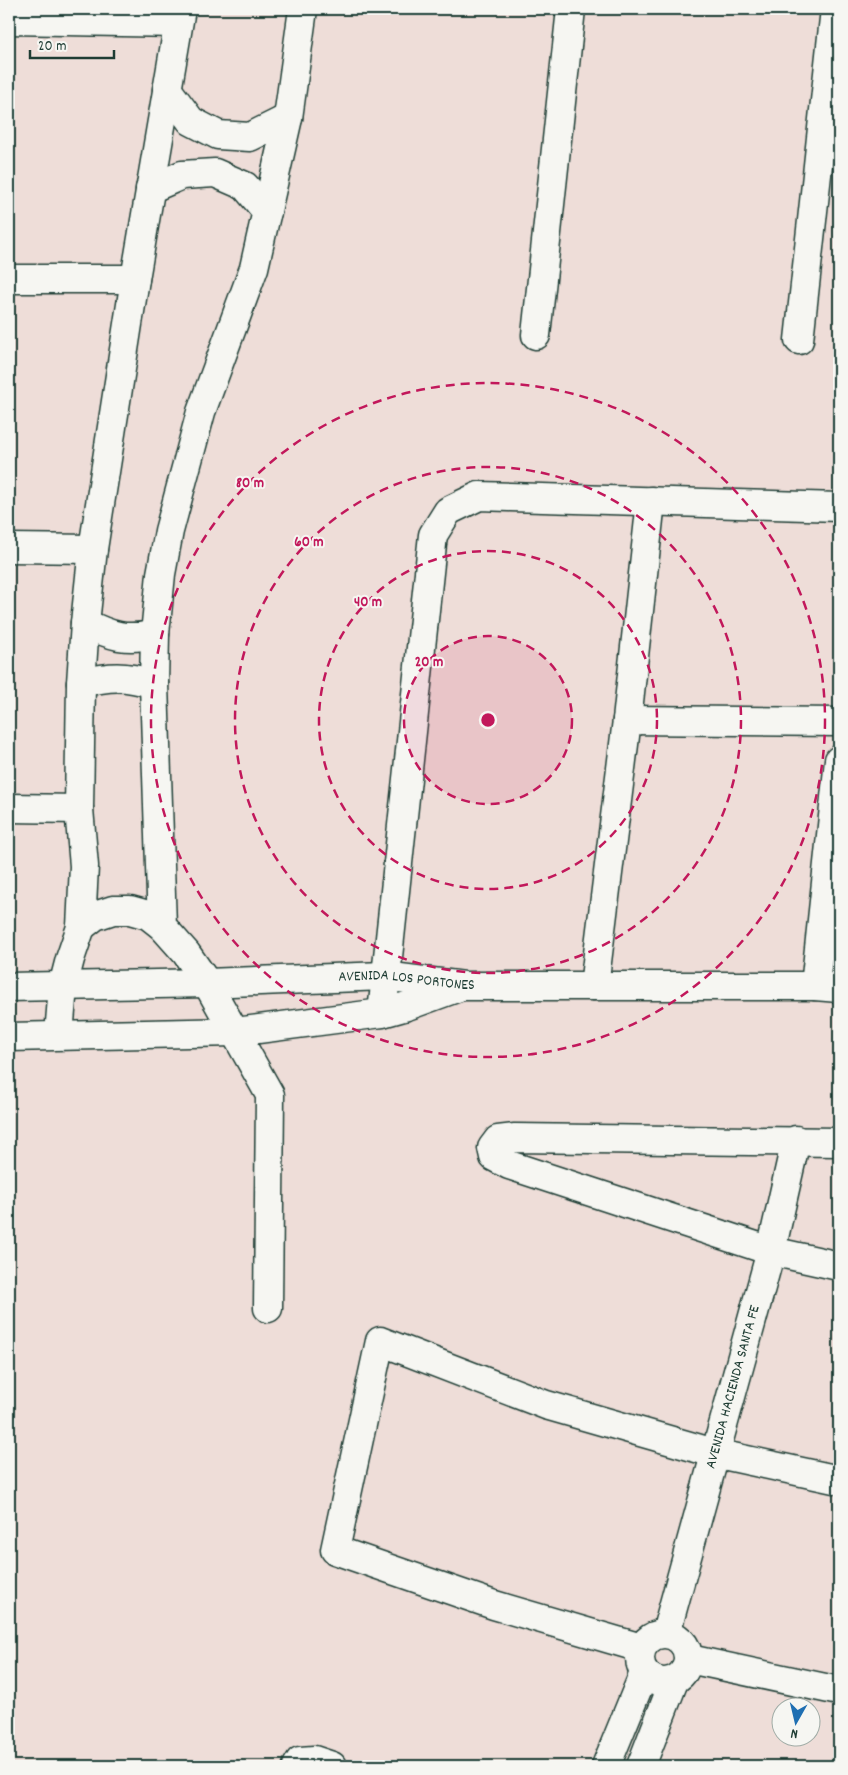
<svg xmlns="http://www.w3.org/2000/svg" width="848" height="1775" font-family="Dekko,sans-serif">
<rect width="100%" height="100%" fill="#eeddd8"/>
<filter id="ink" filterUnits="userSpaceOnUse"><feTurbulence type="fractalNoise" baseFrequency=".02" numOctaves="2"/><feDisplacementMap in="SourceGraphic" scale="10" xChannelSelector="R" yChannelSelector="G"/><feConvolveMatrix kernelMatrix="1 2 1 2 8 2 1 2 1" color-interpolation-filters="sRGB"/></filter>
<g filter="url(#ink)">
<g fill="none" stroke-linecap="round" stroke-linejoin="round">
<g stroke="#1f3d34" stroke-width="31">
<g id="minor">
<path d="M9 20 178 23"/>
<path d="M167 89 191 121 218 135 250 137 288 118"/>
<path d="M150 189 182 175 215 173 245 186 267 212"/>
<path d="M9 279H135"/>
<path d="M536 335 571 9"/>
<path d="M799 340 835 9"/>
<path d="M9 548 93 549"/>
<path d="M85 623C111 636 126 641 155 634"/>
<path d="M81 683C110 676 124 675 154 684"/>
<path d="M627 720 839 722"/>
<path d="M9 808 79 809"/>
<path d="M162 926 154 684 155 634 161 574 169 531 201 412 254 268 288 118 303 9"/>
<path d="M81 927 95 916 113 910H130L148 915 162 926 186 953 207 983 270 1095 268 1308"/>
<path d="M594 986 627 720 651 501"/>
<path d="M815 986 839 760"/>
<path id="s1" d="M9 987 207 983 384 976 464 986H815L839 988"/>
<path d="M382 1013 433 535 448 511 479 496 839 507"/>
<path d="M59 1035 63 986 70 959 81 927 84 866 79 809 81 683 85 623 93 549 135 279 181 9"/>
<path d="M9 1037 235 1032 382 1013 407 1006 459 987"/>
<path d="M839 1142 515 1138 498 1140 492 1148 494 1157 509 1165 771 1251 839 1266"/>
<path id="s2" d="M666 1633 771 1251 796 1140"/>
<circle cx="664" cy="1658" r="24"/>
<path d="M641 1648 494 1605 335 1550 380 1341 546 1405 714 1453 839 1480"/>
<path d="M689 1659 839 1691"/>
<path d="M297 1766 300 1761 314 1760 332 1766"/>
<path d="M606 1766 644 1673"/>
<path d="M641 1766 674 1681"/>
</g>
</g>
<use href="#minor" stroke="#f6f6f2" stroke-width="28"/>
</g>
</g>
<circle cx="488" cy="720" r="84" fill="#c2185b" fill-opacity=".12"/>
<g fill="none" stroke="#c2185b" stroke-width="2.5" stroke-dasharray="9 6">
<circle cx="488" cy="720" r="84"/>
<circle cx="488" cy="720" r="169"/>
<circle cx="488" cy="720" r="253"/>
<circle cx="488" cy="720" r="337"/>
</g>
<g text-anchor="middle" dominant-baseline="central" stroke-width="4" stroke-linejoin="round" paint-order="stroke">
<g font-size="15" fill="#1f3d34" stroke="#f6f6f2">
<text stroke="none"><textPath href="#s1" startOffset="398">AVENIDA LOS PORTONES</textPath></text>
<text stroke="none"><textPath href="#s2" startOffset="255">AVENIDA HACIENDA SANTA FE</textPath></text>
</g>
</g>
<circle cx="488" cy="720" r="8" fill="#c2185b" stroke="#f6f6f2" stroke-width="2.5"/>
<g font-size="15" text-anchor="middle" font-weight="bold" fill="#c2185b" stroke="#f6f6f2" stroke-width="4" stroke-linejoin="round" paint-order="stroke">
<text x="250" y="487">80 m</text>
<text x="309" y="546">60 m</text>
<text x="368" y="606">40 m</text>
<text x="429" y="666">20 m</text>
</g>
<rect width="848" height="1775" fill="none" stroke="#f6f6f2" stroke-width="30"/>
<rect x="15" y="15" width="818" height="1745" fill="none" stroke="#1f3d34" stroke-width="2" filter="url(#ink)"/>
<g transform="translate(796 1722) rotate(188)"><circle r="24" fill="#f6f6f2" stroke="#a0aca6"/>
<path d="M0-4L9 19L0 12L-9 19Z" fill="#1f6fb2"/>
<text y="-8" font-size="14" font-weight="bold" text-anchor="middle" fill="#1f3d34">N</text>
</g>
<path d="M30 50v8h84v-8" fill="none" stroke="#1f3d34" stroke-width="2.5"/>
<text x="38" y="50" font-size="15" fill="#1f3d34" stroke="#f6f6f2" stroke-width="4" paint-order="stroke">20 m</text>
</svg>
